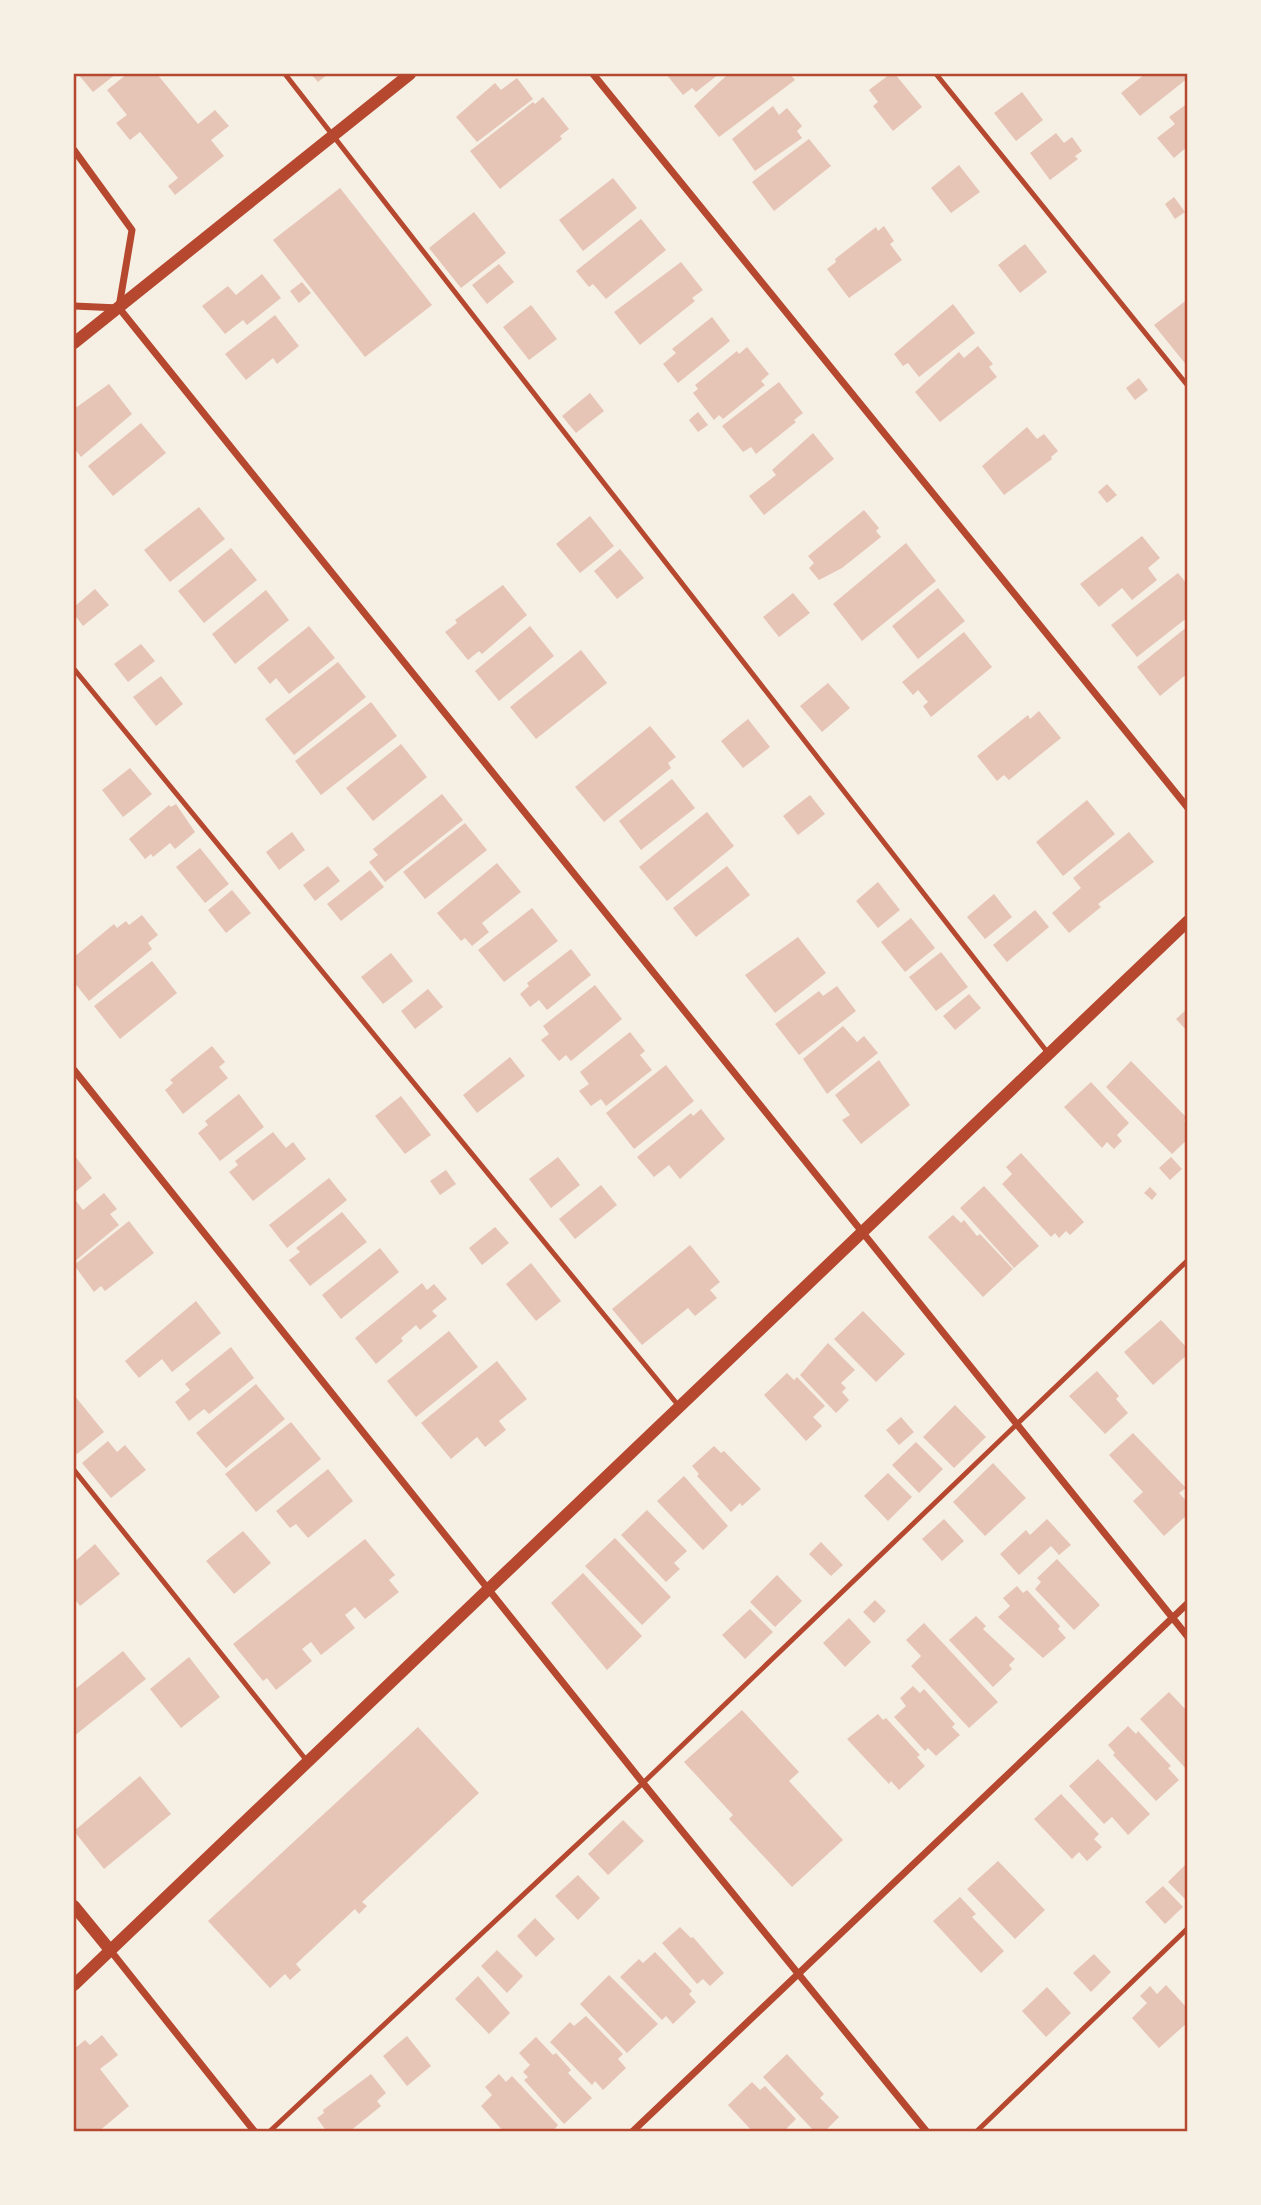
<svg xmlns="http://www.w3.org/2000/svg" width="1261" height="2205" font-family="'Exo 2',sans-serif">
<rect width="100%" height="100%" fill="#f6efe4"/>
<path fill="#e6c5b7" d="M78 74H116L93 92Z
M127 74H157L198 124 215 110 229 126 211 140 224 156 175 195 168 186 178 178 140 132 130 140 116 123 127 115 107 90Z
M311 74H328L318 82Z
M666 74H719L696 92 692 88 683 95Z
M724 74H790L795 80 719 137 694 106 726 76Z
M890 74H895L922 107 893 131 873 106 878 102 869 90Z
M1145 74H1188V78L1140 116 1121 93Z
M517 78 533 99 477 142 456 117 495 83 501 90Z
M1022 92 1043 120 1016 141 994 113Z
M543 97 569 129 560 136 562 139 500 189 470 151 533 102 535 104Z
M1188 103V146L1174 158 1157 138 1175 124 1169 117Z
M773 106 779 115 787 108 802 126 797 131 802 138 755 171 732 139Z
M1056 133 1064 143 1072 137 1082 151 1075 156 1078 159 1050 180 1030 153Z
M809 139 831 166 774 211 752 182Z
M959 165 980 192 951 213 931 188Z
M613 178 637 208 583 251 559 220Z
M340 188 432 305 365 357 273 240Z
M1174 197 1185 212 1175 219 1165 204Z
M474 212 506 253 461 288 429 248Z
M641 219 666 250 606 299 593 284 589 287 576 271Z
M884 226 894 241 890 244 902 260 849 298 827 269 836 262 835 259 876 227 878 231Z
M1025 244 1047 272 1020 293 998 265Z
M681 262 703 290 692 298 695 301 640 345 614 312Z
M499 264 514 282 487 304 472 285Z
M262 274 281 298 247 325 243 320 225 334 202 306 228 286 236 295Z
M302 282 311 293 299 303 290 291Z
M1188 299V367L1154 325Z
M953 304 975 333 919 377 908 363 903 366 894 354Z
M531 305 557 339 529 360 503 327Z
M275 315 299 346 277 364 273 358 246 380 225 354Z
M712 317 730 341 678 383 663 364 676 353 672 349Z
M978 346 993 364 989 367 997 377 940 422 915 392 959 352 964 358Z
M747 347 769 374 761 381 765 385 723 419 719 415 714 420 693 393 698 389 695 385 737 351 739 354Z
M1139 378 1148 390 1135 400 1126 388Z
M779 382 803 413 794 420 796 422 756 454 751 447 743 452 722 426Z
M109 384 132 414 81 457 74 448V409Z
M590 393 604 411 576 433 562 416Z
M698 412 708 425 698 432 689 420Z
M141 423 166 453 113 496 88 466Z
M1027 427 1037 439 1044 434 1058 451 1051 457 1052 459 1004 495 982 466Z
M813 433 834 459 764 515 749 496 776 475 772 470Z
M1107 484 1117 495 1107 503 1098 492Z
M199 507 225 539 170 582 144 550Z
M864 510 879 528 876 531 881 537 842 568 819 580 809 568 814 563 808 556Z
M590 516 614 546 580 573 556 544Z
M1142 536 1160 558 1148 568 1157 580 1132 600 1122 588 1099 607 1080 584Z
M906 543 936 581 862 641 833 604Z
M231 548 257 580 204 623 178 591Z
M620 549 644 578 617 599 594 571Z
M1178 573 1188 585V617L1137 657 1111 625Z
M503 585 527 615 482 654 479 651 468 660 445 632 457 623 455 620Z
M938 588 965 621 918 659 892 626Z
M95 589 109 605 83 626 74 614V607Z
M266 590 289 620 235 664 212 634Z
M793 593 810 613 779 637 763 617Z
M309 626 335 658 289 694 276 678 270 684 257 668Z
M530 626 554 656 499 701 475 671Z
M1188 626V673L1160 696 1137 667Z
M964 632 992 667 931 717 923 706 928 702 918 690 913 695 902 682Z
M141 644 155 661 128 682 114 664Z
M581 650 607 683 536 739 510 707Z
M338 662 366 697 294 755 265 719Z
M161 676 183 704 156 726 133 697Z
M828 683 850 708 822 732 800 706Z
M371 702 397 736 321 795 295 761Z
M1039 711 1061 738 1009 780 1004 775 997 781 977 756 1028 715 1030 719Z
M748 719 770 747 743 768 721 741Z
M650 726 676 757 668 763 671 768 604 822 575 787Z
M401 744 427 777 373 821 346 788Z
M130 768 152 794 123 817 102 790Z
M672 779 695 808 641 850 619 821Z
M442 794 463 820 385 882 369 862 378 855 373 849Z
M810 795 825 814 798 835 783 816Z
M1087 800 1115 834 1063 876 1036 842Z
M176 804 195 832 175 849 170 843 153 857 151 854 145 859 129 839 169 805 171 807Z
M707 812 734 846 667 901 639 867Z
M465 823 487 850 425 899 403 872Z
M292 832 305 850 279 870 266 852Z
M1129 832 1154 862 1098 904 1101 907 1069 933 1052 913 1081 888 1073 878Z
M200 848 229 884 205 903 176 867Z
M497 863 521 892 482 923 489 932 472 946 465 938 461 941 437 913Z
M328 866 340 881 315 901 303 885Z
M727 866 750 895 696 937 673 908Z
M370 870 384 887 341 921 327 904Z
M878 882 900 910 878 928 856 901Z
M232 890 251 913 226 933 208 910Z
M994 894 1012 917 985 939 967 917Z
M532 908 558 941 504 982 478 950Z
M1035 910 1049 927 1007 962 993 945Z
M142 915 158 935 148 943 152 949 89 1001 74 982V957L114 924 117 928 126 921 129 925Z
M911 918 935 948 905 972 881 942Z
M798 937 826 973 775 1013 745 975Z
M571 949 591 975 547 1010 539 1000 530 1007 520 994 529 986 527 983Z
M941 952 968 987 936 1011 909 977Z
M391 953 413 981 383 1004 361 977Z
M152 961 177 993 120 1039 94 1006Z
M595 985 622 1019 571 1061 566 1055 559 1061 541 1040 549 1034 543 1026Z
M837 986 856 1011 799 1055 775 1024 819 991 823 996Z
M428 989 443 1007 415 1029 401 1011Z
M969 994 981 1008 955 1030 943 1016Z
M1188 1008V1032L1176 1019Z
M843 1026 857 1042 864 1036 878 1053 827 1094 803 1059Z
M630 1032 645 1051 640 1055 652 1070 606 1106 601 1099 591 1106 579 1091 589 1084 580 1072Z
M212 1046 225 1062 219 1067 228 1078 183 1114 165 1090 173 1083 170 1080Z
M510 1057 525 1076 477 1113 463 1095Z
M879 1060 910 1105 861 1144 842 1120 850 1115 835 1095Z
M1131 1061 1187 1118 1184 1121 1188 1124V1139L1172 1154 1106 1087Z
M666 1065 694 1101 634 1149 606 1113Z
M1091 1082 1129 1123 1117 1135 1122 1141 1114 1149 1107 1142 1102 1148 1064 1107Z
M239 1094 264 1127 220 1161 198 1133 208 1125 205 1121Z
M401 1096 431 1135 405 1154 375 1116Z
M701 1109 725 1139 680 1179 669 1165 654 1177 637 1157 691 1113 693 1116Z
M273 1132 286 1148 293 1142 306 1159 253 1201 229 1172 238 1165 235 1161Z
M1021 1153 1084 1222 1070 1235 1066 1231 1059 1238 1055 1233 1051 1237 1002 1184 1012 1174 1006 1167Z
M74 1155 92 1178 74 1193Z
M558 1157 580 1185 551 1208 529 1179Z
M1171 1157 1182 1169 1170 1180 1159 1168Z
M446 1170 456 1184 440 1195 430 1181Z
M329 1178 347 1200 287 1248 269 1225Z
M601 1185 617 1205 575 1239 559 1219Z
M984 1186 1039 1246 1014 1268 960 1208Z
M1150 1187 1157 1194 1152 1200 1144 1193Z
M104 1193 117 1209 110 1214 119 1225 74 1262V1203L76 1201 83 1210Z
M342 1212 367 1242 310 1286 289 1260 300 1252 296 1248Z
M953 1215 961 1223 964 1220 977 1236 980 1234 1013 1269 983 1297 928 1237Z
M129 1221 154 1253 105 1291 101 1286 94 1292 74 1265Z
M495 1227 509 1243 482 1265 469 1248Z
M690 1245 720 1282 710 1290 717 1298 695 1316 688 1308 642 1345 612 1309Z
M380 1248 399 1272 341 1319 322 1295Z
M531 1263 561 1301 536 1321 506 1284Z
M422 1283 427 1290 434 1284 447 1299 432 1311 437 1316 420 1330 416 1325 401 1338 403 1341 376 1364 355 1338Z
M196 1301 221 1333 172 1372 162 1359 139 1378 125 1361Z
M863 1311 905 1354 876 1382 834 1339Z
M1161 1320 1188 1349V1354L1153 1385 1124 1352Z
M449 1331 478 1367 416 1417 387 1381Z
M828 1343 855 1370 841 1383 846 1388 842 1392 849 1400 836 1413 800 1375Z
M231 1347 254 1378 209 1414 204 1409 189 1421 175 1402 190 1390 185 1384Z
M497 1361 527 1399 499 1421 506 1430 485 1447 477 1437 451 1459 421 1423Z
M1097 1371 1119 1396 1116 1399 1128 1413 1105 1434 1069 1396Z
M787 1373 794 1380 797 1377 825 1406 813 1417 822 1426 806 1441 764 1395Z
M256 1384 285 1419 226 1468 196 1433Z
M74 1395 104 1432 77 1454 74 1450Z
M955 1405 986 1437 954 1468 923 1437Z
M901 1417 914 1432 899 1445 886 1430Z
M291 1422 321 1459 256 1512 225 1474Z
M1133 1433 1186 1488 1179 1493 1188 1503V1514L1164 1536 1133 1501 1143 1492 1109 1455Z
M108 1441 117 1452 125 1445 146 1470 111 1498 82 1463Z
M916 1442 943 1469 919 1493 892 1465Z
M714 1446 721 1453 724 1451 761 1489 742 1506 740 1503 731 1512 697 1476 699 1474 692 1466Z
M993 1463 1026 1498 985 1536 953 1502Z
M328 1469 353 1501 308 1538 296 1524 290 1528 276 1511Z
M888 1473 912 1497 888 1521 864 1496Z
M684 1476 728 1526 703 1550 657 1501Z
M647 1510 687 1551 674 1563 680 1569 666 1582 621 1535Z
M944 1519 964 1541 942 1561 922 1539Z
M1047 1519 1071 1545 1059 1555 1051 1546 1019 1575 1000 1554 1026 1530 1030 1535Z
M243 1531 271 1563 234 1594 206 1561Z
M615 1538 671 1597 642 1625 585 1566Z
M365 1539 395 1575 389 1580 399 1592 365 1619 355 1607 345 1615 355 1628 321 1655 311 1642 302 1649 312 1661 276 1690 267 1678 263 1681 233 1644Z
M821 1542 843 1565 831 1576 809 1554Z
M95 1544 120 1574 80 1606 74 1598V1562Z
M1057 1559 1100 1605 1074 1630 1035 1589 1041 1582 1037 1578Z
M583 1573 642 1636 607 1670 551 1603Z
M777 1575 802 1601 775 1627 750 1602Z
M1017 1586 1023 1593 1027 1590 1060 1626 1058 1629 1066 1638 1043 1658 998 1617 1010 1606 1003 1598Z
M875 1600 886 1611 874 1623 863 1612Z
M750 1609 773 1632 745 1659 722 1635Z
M976 1616 986 1626 983 1629 1015 1659 1009 1665 1012 1669 993 1687 949 1640Z
M849 1618 871 1642 845 1667 823 1643Z
M924 1623 998 1702 969 1728 911 1666 921 1656 906 1640Z
M123 1651 146 1679 74 1736V1690Z
M189 1657 220 1697 181 1728 150 1689Z
M913 1686 920 1693 924 1689 955 1724 952 1727 960 1735 936 1756 928 1748 925 1751 894 1717 906 1706 900 1698Z
M1169 1692 1188 1712V1771L1140 1719Z
M742 1710 799 1772 789 1781 843 1840 792 1887 729 1819 733 1815 684 1762Z
M878 1714 883 1720 886 1718 920 1755 917 1757 925 1766 899 1790 891 1781 889 1784 847 1739Z
M1128 1726 1136 1734 1138 1731 1171 1766 1168 1768 1179 1780 1156 1801 1113 1755 1115 1753 1108 1745Z
M418 1727 479 1793 362 1902 367 1906 359 1914 355 1909 296 1964 301 1970 290 1980 285 1974 270 1988 208 1921Z
M1098 1759 1150 1814 1128 1835 1112 1817 1104 1824 1069 1786Z
M140 1776 171 1814 104 1869 74 1831Z
M1061 1794 1099 1834 1094 1839 1102 1847 1087 1861 1079 1852 1072 1859 1034 1819Z
M623 1820 644 1841 608 1875 588 1854Z
M998 1861 1045 1910 1015 1939 967 1889Z
M1188 1862V1902L1168 1882Z
M578 1875 600 1898 578 1920 555 1896Z
M1163 1886 1183 1907 1165 1924 1145 1902Z
M960 1897 976 1914 972 1917 1004 1951 981 1973 933 1921Z
M535 1918 555 1939 536 1957 517 1936Z
M680 1927 691 1938 693 1937 724 1973 710 1986 703 1979 697 1984 662 1943Z
M497 1950 523 1976 507 1993 481 1966Z
M655 1952 692 1991 689 1994 696 2002 673 2024 666 2016 662 2020 620 1977 639 1959 643 1963Z
M1094 1954 1111 1972 1091 1992 1073 1973Z
M609 1975 658 2024 627 2053 580 2004Z
M478 1976 510 2013 489 2034 455 1999Z
M1166 1985 1188 2009V2022L1159 2048 1132 2018 1147 2003 1140 1996 1150 1986 1157 1994Z
M1047 1987 1071 2013 1046 2037 1022 2011Z
M586 2016 623 2054 618 2059 626 2068 603 2090 595 2081 592 2085 550 2042 570 2022 574 2026Z
M102 2035 118 2055 100 2069 129 2106 98 2132H74V2049L85 2040 90 2045Z
M407 2036 431 2066 407 2086 383 2056Z
M536 2037 553 2055 556 2053 571 2070 568 2073 592 2098 564 2124 524 2080 528 2077 523 2072 530 2065 519 2053Z
M787 2054 824 2094 820 2098 839 2117 824 2132H815L763 2077Z
M371 2074 386 2093 377 2101 381 2106 349 2132H327L317 2118 324 2113 323 2110Z
M499 2074 506 2082 512 2076 558 2125 552 2132H504L481 2106 492 2095 485 2087Z
M752 2082 760 2090 765 2086 796 2119 783 2132H753L728 2105Z"/>
<g fill="none" stroke-linecap="round" stroke-linejoin="round">
<path stroke="#b5482f" stroke-width="5" d="M285 74 1048 1053
M936 74 1188 386
M74 669 678 1405
M74 1470 307 1761
M269 2132 643 1783 1188 1260
M976 2132 1188 1928"/>
<path stroke="#b5482f" stroke-width="7" d="M593 74 1188 808
M74 150 132 230 119 307
M74 306 119 308 1188 1637
M74 1070 643 1783 927 2132
M110 1950 255 2132
M632 2132 1188 1603"/>
<path stroke="#b5482f" stroke-width="12" d="M74 343 410 74
M74 1906 110 1950
M74 1985 1188 921"/>
</g>
<rect width="1261" height="2205" fill="none" stroke="#f6efe4" stroke-width="150"/>
<rect x="75" y="75" width="1111" height="2055" fill="none" stroke="#b5482f" stroke-width="2.5"/>
</svg>
